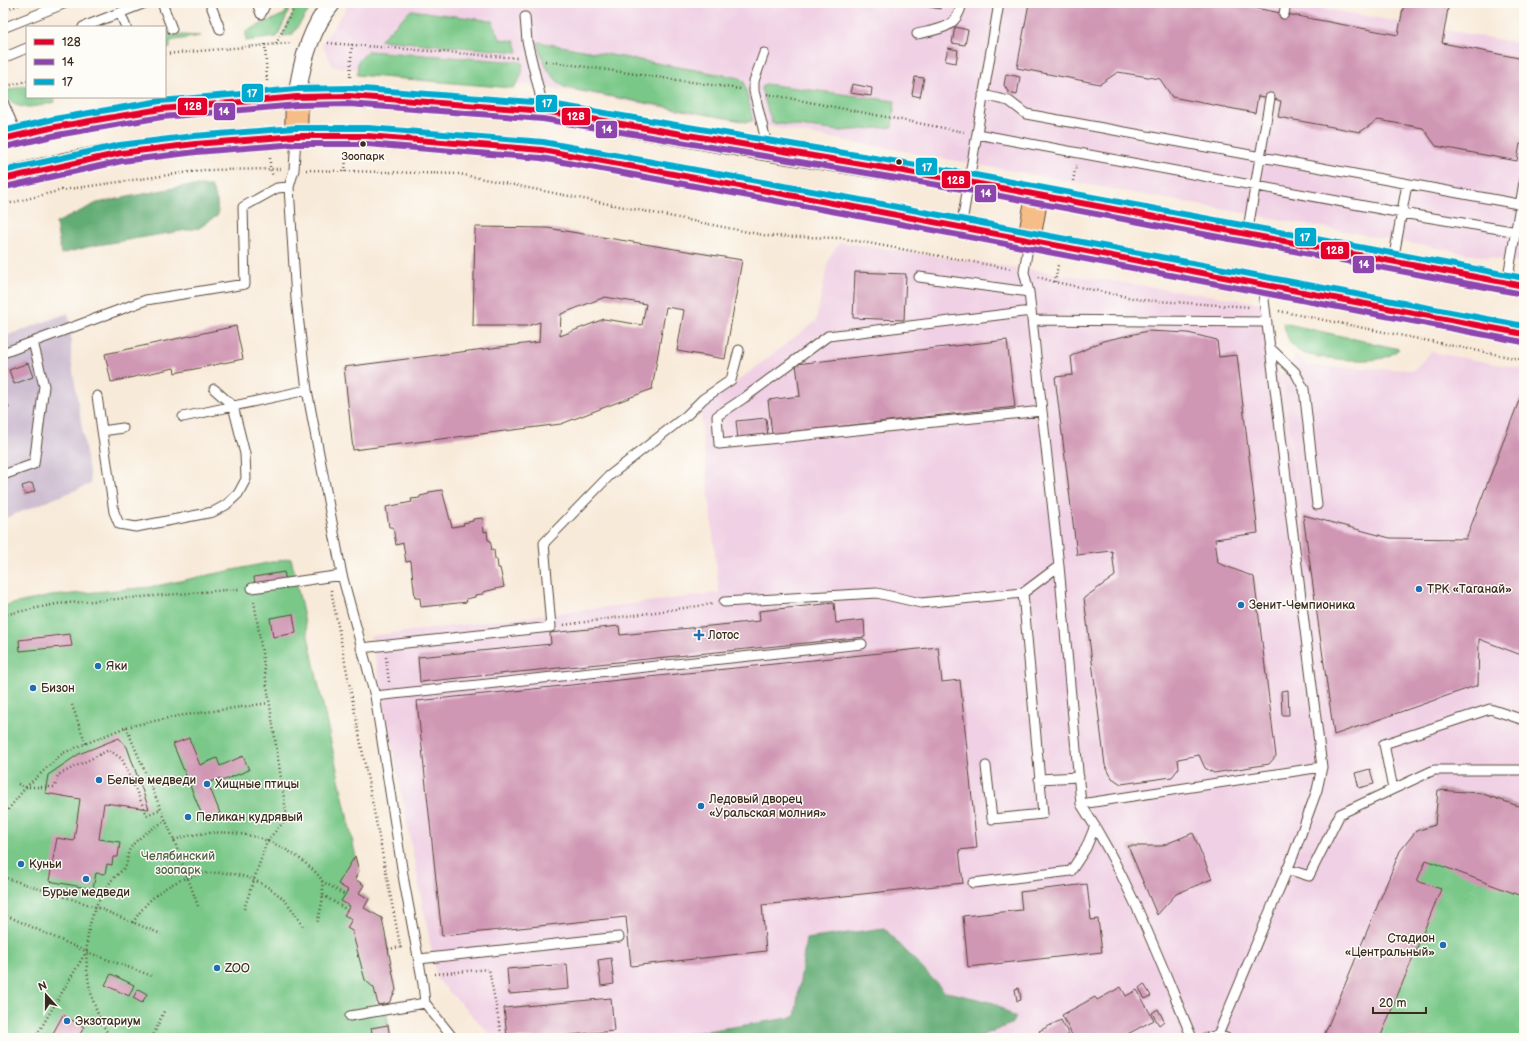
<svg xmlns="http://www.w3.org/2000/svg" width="1527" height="1041" font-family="'Balsamiq Sans',sans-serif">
<rect width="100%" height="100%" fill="#fdfcf7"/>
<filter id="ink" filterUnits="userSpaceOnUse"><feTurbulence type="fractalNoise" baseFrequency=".025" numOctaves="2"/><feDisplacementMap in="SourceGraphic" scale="8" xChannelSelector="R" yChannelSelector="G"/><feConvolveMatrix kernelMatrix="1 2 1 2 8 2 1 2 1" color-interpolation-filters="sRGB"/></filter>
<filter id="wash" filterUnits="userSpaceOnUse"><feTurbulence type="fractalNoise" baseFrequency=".012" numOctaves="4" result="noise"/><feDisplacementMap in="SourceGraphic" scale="16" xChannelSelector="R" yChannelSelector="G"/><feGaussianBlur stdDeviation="0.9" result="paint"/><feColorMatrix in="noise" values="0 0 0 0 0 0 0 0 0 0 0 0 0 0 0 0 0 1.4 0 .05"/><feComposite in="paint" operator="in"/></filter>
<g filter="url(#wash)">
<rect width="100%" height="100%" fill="#f8ead9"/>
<path fill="#f0d0e4" d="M350 3H1293L1524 44V264L577 92 510 83 333 67 322 44Z
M840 242 1269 304 1318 631 1281 374 1297 355 1308 366 1414 370 1431 352 1524 369V1038H976L1011 1024 994 1003 944 991 884 928 806 939 795 1017 664 1038H494L437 979 371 636 719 593 700 410 816 321 829 258Z"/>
<path fill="#cebed1" d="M68 313 71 327V359L91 484 3 519V337Z"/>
<path fill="#79c888" stroke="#5a7953" d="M289 3H293L277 37 246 41V31L285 14Z
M298 3H314L292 35 282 36Z
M411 10 492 21 500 39 515 41 518 52 380 40Z
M165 34 200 36 170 41V48L165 49Z
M538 42 740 78 744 82 753 120 747 122 566 88C549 76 542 62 538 42Z
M368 51 522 62C524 73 520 80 513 88L357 75 358 61Z
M765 84 895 101 892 127 841 131 772 123 761 89Z
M27 85V97H54L55 102C39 106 10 115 5 91Z
M1283 323 1399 349C1393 354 1386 358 1378 359 1364 362 1311 359 1299 351 1289 345 1286 334 1283 323Z
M291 558 359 871 355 879 364 885 359 893 369 899 364 908 382 918 396 990 386 1010 391 1038H3V606L51 596 151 587Z
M1438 790 1480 793 1524 808V1038H1323L1416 831 1435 825Z"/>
<path fill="#62ac74" stroke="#4e6b49" d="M184 186H211L217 201 218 215 199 228 92 246 61 254 56 223 97 203Z
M884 928 944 991 994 1003 1016 1018 1011 1024 976 1038H664L795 1017 806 939Z"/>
<g id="blocks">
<path fill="#d097b4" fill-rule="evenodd" d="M911 3H942L940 9Z
M1029 3H1228L1398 35 1404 3H1449L1442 43 1524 59V144H1520L1517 161 1436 146 1423 128 1378 120 1360 132 1278 117 1281 101 1270 98 1258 96 1255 113 1172 97 1160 79 1118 72 1100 84 1017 68Z
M955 27 968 30 965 45 952 43Z
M948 48 958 50 956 63 945 61Z
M1006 74 1020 77 1017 95 1009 93 1004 85Z
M915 77 924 78 920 97 912 95Z
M852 84 872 88 871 96 850 93Z
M475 227 547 228 742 260 725 359 677 351 684 310 666 307 652 389 561 424 353 450 344 367 539 342 540 322 527 326H473ZM605 297 646 304 642 325 604 319 560 336 561 314Z
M855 272 906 274 904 320 853 318Z
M236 326 243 359 175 373 174 368 111 382 105 354Z
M1148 331 1188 333 1217 340 1219 357 1237 355 1258 533 1215 539 1218 563 1254 577 1276 756 1269 764 1214 773 1205 768 1199 755 1178 759 1179 768 1172 777 1121 784 1112 778 1105 765 1084 598 1115 576 1112 551 1077 555 1055 377 1073 375 1071 356 1103 341Z
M1007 340 1015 407 772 434 768 400 800 396 796 364Z
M28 363 33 377 14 384 9 370Z
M3 392 9 408 3 410Z
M1520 398 1524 399V656L1479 639 1478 685 1334 735 1303 515 1390 538 1466 539Z
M766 418 768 436 738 439 736 421Z
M32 483 35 491 25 495 22 486Z
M442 490 452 527 464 525 463 523 473 521V519L483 518 484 532 487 531 488 540H490L492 550H494L495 559H497L498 568H500L504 587 483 592V594L475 595V597L466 599 467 602 421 607 420 598H415L411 561 406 562 403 543 396 545 393 527H389L386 507 412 502 411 499 420 498V496L429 494V492Z
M284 572 286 580 255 585 254 577Z
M834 603 836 623 864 620 865 637 420 682 418 657 551 644 550 633 619 626 620 635 760 621 759 611Z
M293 614 296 633 273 637 270 618Z
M70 634 72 646 20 651 19 640Z
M938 647 942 682 960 680 977 848 959 850 963 883 762 905 766 951 631 966 626 917 442 936 417 701Z
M1288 690 1289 715H1282L1281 691Z
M119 738 127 747 149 809 104 803 99 839 120 842 118 857H113L112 865 107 864 105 874 96 873 93 889 49 881 57 838 74 841 80 799 45 793 48 775 79 754Z
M189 738 200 765 217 758 220 766 243 756 249 770 222 781 220 778 208 783 220 813 204 820 173 744Z
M1370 769 1374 784 1359 788 1355 773Z
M1438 790 1480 793 1524 808V897L1426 860 1417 881 1441 889 1380 1038H1323L1400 851 1416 831 1435 825Z
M1193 833 1212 879 1176 894 1157 915 1128 846H1161Z
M355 856 359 871 355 879 364 885 359 893 369 899 364 908 382 918 396 990 389 1003 378 1005 374 988 365 980 352 931 347 928 352 919 344 915 350 906 341 901 348 890 338 884Z
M1087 884 1091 920 1098 919 1102 952 968 967 963 916 1022 910 1020 892Z
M611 958 614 984 601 986 598 960Z
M567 964 569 989 509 994 507 969Z
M111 974 134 985 129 996 105 985Z
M1144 984 1151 996 1145 999 1139 988Z
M1121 987 1126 996 1137 990 1154 1020 1120 1038H1071L1073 1037 1062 1015 1095 997 1097 1000Z
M1019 988 1021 1000 1017 1001 1015 989Z
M138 989 147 994 142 1003 133 998Z
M611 998 614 1031 539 1038H507L504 1008Z
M1158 1009 1164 1021 1159 1025 1152 1013Z
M63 1015 84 1027 78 1038H57L52 1035Z
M1061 1020 1069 1035 1063 1038H1043L1039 1031Z
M388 1025 390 1038H373L371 1028Z"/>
</g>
</g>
<g filter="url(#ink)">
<use href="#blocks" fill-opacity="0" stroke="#57473a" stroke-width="1"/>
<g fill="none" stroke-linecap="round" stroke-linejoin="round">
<g stroke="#57473a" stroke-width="11">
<path id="lane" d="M162 3 172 29
M210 3 220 29
M257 3 261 14 266 3
M120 13 126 27
M1284 14 1286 3
M525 17 527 41 544 111
M83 27 145 3
M3 28 66 3
M917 34C939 29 957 29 962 3
M764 53 754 81V91L768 149
M3 58 27 48
M983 95 1009 101 1026 114 1524 205
M3 102 17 135
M977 134 1402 213 1524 233
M296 136 294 170 289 187 296 299 307 390 342 575 375 696 404 881 423 984 425 1003 453 1038
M961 228 999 3
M1247 235 1270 98
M1029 240 1024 272 1029 292 1059 566 1081 804C1128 876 1159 959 1192 1038
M1393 261 1407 184
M919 277 1029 292
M1507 283 1524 182
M1031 311 828 336 744 398 717 416 719 444 1042 411
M1032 320 1267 322
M1269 347 1295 372 1304 389 1317 505
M3 353 146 300 245 284 243 207 277 188 289 187
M97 396 114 512 119 524 136 527 213 512 226 505 238 494 246 479 245 454 233 406 214 389
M183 417 307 390
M102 431 123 428
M3 475 34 464 44 386 33 342
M252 588 342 575
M724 602 877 593 921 603 1023 593 1059 566
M361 648 551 627 544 543 609 476 687 415 703 399 731 380 739 350
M375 696 862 644
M986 766 992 819 1043 814 1023 593
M1039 779 1079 777
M1393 789 1384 744 1490 709 1524 720
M1081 804 1322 767
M1287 869 1309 876 1340 814 1434 770H1524
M973 883 1071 871 1086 848 1095 826
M419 959 619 937
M350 1016 425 1003
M1218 1035 1293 856 1317 790 1322 767 1262 284
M1206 1038 1218 1035 1226 1038"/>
</g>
<g stroke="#57473a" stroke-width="19">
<path id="street" d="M297 97C301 64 310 29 332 3"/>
</g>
<g stroke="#57473a" stroke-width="24">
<path id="primary" d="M296 136 297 97
M3 139 55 127 161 109 297 97 349 96 544 111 769 150 969 182 1524 286
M3 179 65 164 121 153 195 144 296 136H367L542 150 854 207 1524 334
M1029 240 1037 195"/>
</g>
<path stroke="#57473a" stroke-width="2.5" stroke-dasharray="1 3" stroke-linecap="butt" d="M3 11 24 3
M328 43 519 58
M265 44 267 81
M276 44 296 3
M165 54 291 43
M545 61 740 89
M350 77 352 44
M3 87 27 81
M767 94 964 132
M270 158V168L273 176
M306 170 459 174 768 236 840 238 1012 269
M345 172 346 156
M1073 181 1076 165
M3 205 62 190 204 170 281 169
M1038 277 1055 282 1142 300 1250 307
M1055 282 1058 265
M1279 311 1524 360
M331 590 401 950
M3 615 56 604 239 589
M564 625 712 604
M386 657 389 682
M72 705 86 744
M126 727 174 840 198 906
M18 784 26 787 63 753 126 727 178 716 269 703
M3 816 26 787H55L58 775 109 750 122 759 147 815 161 809
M174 840C219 825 267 832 304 862 309 867 321 875 322 882 325 896 320 911 317 924
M3 877 96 907 161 934
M322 881 345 895
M323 895 347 910
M244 909 267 841 287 818 254 600
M3 914 87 952 152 976
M133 923C164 867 239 855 285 901 293 909 298 919 304 928
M388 949 401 947
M357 956H359
M435 974 489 969 502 1038
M35 1038 86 952
M111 1038C85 1001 78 943 98 902 102 895 107 887 111 881 115 876 123 871 126 865 128 861 127 855 129 851 135 838 154 828 166 820
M152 1038 165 1009"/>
<use href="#lane" stroke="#fff" stroke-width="9"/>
<use href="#street" stroke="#fff" stroke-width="17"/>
<use href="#primary" stroke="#f7bd88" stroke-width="22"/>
<g stroke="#fdfcf7" stroke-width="9">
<path id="bus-1" d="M3 139 55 127 161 109 297 97 349 96 544 111 969 182 1524 286
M3 179 121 153 195 144 296 136H367L542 150 854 207 1524 334"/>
</g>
<g stroke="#fdfcf7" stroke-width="9">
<path id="bus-2" d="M5 147 57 135 162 117 297 105 349 104 543 119 968 190 1523 294
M5 187 122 161 196 152 296 144H367L541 158 853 215 1523 342"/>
</g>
<g stroke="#fdfcf7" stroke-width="9">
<path id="bus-3" d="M3 131 54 119 160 101 297 89 350 88 545 103 970 174 1524 278
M3 171 120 145 194 136 295 128H368L543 142 855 199 1524 326"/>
</g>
<use href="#bus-1" stroke="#e4002b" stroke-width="6"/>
<use href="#bus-2" stroke="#8e44ad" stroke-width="6"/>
<use href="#bus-3" stroke="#00a9ce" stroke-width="6"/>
</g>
</g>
<g fill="#3b2a1e" stroke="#fdfcf7" stroke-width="1.5">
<circle cx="363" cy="144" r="3.5"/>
<circle cx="899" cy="162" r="3.5"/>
</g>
<g fill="#1f6fb2" stroke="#fdfcf7" stroke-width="1.5">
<circle cx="1419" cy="589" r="4"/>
<circle cx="1241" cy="605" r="4"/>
<path d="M697 629h4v4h4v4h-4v4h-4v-4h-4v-4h4z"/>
<circle cx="98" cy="666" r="4"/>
<circle cx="33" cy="688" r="4"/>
<circle cx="99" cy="780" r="4"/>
<circle cx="207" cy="784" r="4"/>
<circle cx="701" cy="806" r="4"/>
<circle cx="188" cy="817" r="4"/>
<circle cx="21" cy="864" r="4"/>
<circle cx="86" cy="879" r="4"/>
<circle cx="1443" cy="945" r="4"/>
<circle cx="217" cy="968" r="4"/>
<circle cx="67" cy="1021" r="4"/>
</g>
<g text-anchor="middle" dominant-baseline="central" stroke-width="3" stroke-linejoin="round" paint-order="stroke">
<g font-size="11" fill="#3b2a1e" stroke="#fdfcf7">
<text x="363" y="156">Зоопарк</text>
</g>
<g font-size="12" fill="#3b2a1e" stroke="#fdfcf7" text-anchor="start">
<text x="1427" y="589">ТРК «Таганай»</text>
<text x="1249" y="605">Зенит-Чемпионика</text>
<text x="708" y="635">Лотос</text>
<text x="106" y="666">Яки</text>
<text x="41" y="688">Бизон</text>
<text x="107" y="780">Белые медведи</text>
<text x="215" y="784">Хищные птицы</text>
<text x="709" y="799">Ледовый дворец<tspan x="709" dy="14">«Уральская молния»</tspan></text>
<text x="196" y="817">Пеликан кудрявый</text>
<text x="29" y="864">Куньи</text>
<text x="86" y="892" text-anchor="middle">Бурые медведи</text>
<text x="1435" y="938" text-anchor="end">Стадион<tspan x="1435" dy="14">«Центральный»</tspan></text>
<text x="225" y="968">ZOO</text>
<text x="75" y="1021">Экзотариум</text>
</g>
<g font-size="12" fill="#516143" stroke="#fdfcf7">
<text x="178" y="856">Челябинский<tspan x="178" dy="14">зоопарк</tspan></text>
</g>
</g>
<g stroke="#fdfcf7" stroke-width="1.5">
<rect x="241" y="83" width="23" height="20" rx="4" fill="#00a9ce"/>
<rect x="535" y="94" width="23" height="19" rx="4" fill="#00a9ce"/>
<rect x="177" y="97" width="31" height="19" rx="4" fill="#e4002b"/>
<rect x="213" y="102" width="23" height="19" rx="4" fill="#8e44ad"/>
<rect x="561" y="107" width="30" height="19" rx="4" fill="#e4002b"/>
<rect x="595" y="120" width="23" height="19" rx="4" fill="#8e44ad"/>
<rect x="915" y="157" width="23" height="19" rx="4" fill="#00a9ce"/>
<rect x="941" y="170" width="30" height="19" rx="4" fill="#e4002b"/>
<rect x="974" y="184" width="23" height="19" rx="4" fill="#8e44ad"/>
<rect x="1294" y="227" width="23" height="20" rx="4" fill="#00a9ce"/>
<rect x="1320" y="241" width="30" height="19" rx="4" fill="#e4002b"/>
<rect x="1352" y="255" width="23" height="19" rx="4" fill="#8e44ad"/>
</g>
<g font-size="11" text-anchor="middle" font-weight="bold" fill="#fff">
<text x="252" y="97">17</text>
<text x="547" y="107">17</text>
<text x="193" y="110">128</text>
<text x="224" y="115">14</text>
<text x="576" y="120">128</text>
<text x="607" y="133">14</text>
<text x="927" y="171">17</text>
<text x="956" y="184">128</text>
<text x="986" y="197">14</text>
<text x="1305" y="241">17</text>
<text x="1335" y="254">128</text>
<text x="1364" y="268">14</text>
</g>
<rect width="1527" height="1041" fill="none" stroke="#fdfcf7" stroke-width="16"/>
<rect x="26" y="26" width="140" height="72" fill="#fdfcf7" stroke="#afa8a0"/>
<rect x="34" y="39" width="20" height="6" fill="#e4002b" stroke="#afa8a0"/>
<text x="62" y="46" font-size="12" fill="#3b2a1e">128</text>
<rect x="34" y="59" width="20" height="6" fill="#8e44ad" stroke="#afa8a0"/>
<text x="62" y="66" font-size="12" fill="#3b2a1e">14</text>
<rect x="34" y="79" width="20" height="6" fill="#00a9ce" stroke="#afa8a0"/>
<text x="62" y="86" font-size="12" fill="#3b2a1e">17</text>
<g transform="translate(46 995) rotate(339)" stroke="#fdfcf7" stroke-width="3" paint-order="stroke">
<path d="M0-3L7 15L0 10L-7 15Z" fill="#3b2a1e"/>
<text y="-6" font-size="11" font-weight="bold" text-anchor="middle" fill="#3b2a1e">N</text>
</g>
<path d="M1373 1007v6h53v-6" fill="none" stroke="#3b2a1e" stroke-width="2"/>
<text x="1379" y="1007" font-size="12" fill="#3b2a1e" stroke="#fdfcf7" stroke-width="3" paint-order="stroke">20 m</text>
</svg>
